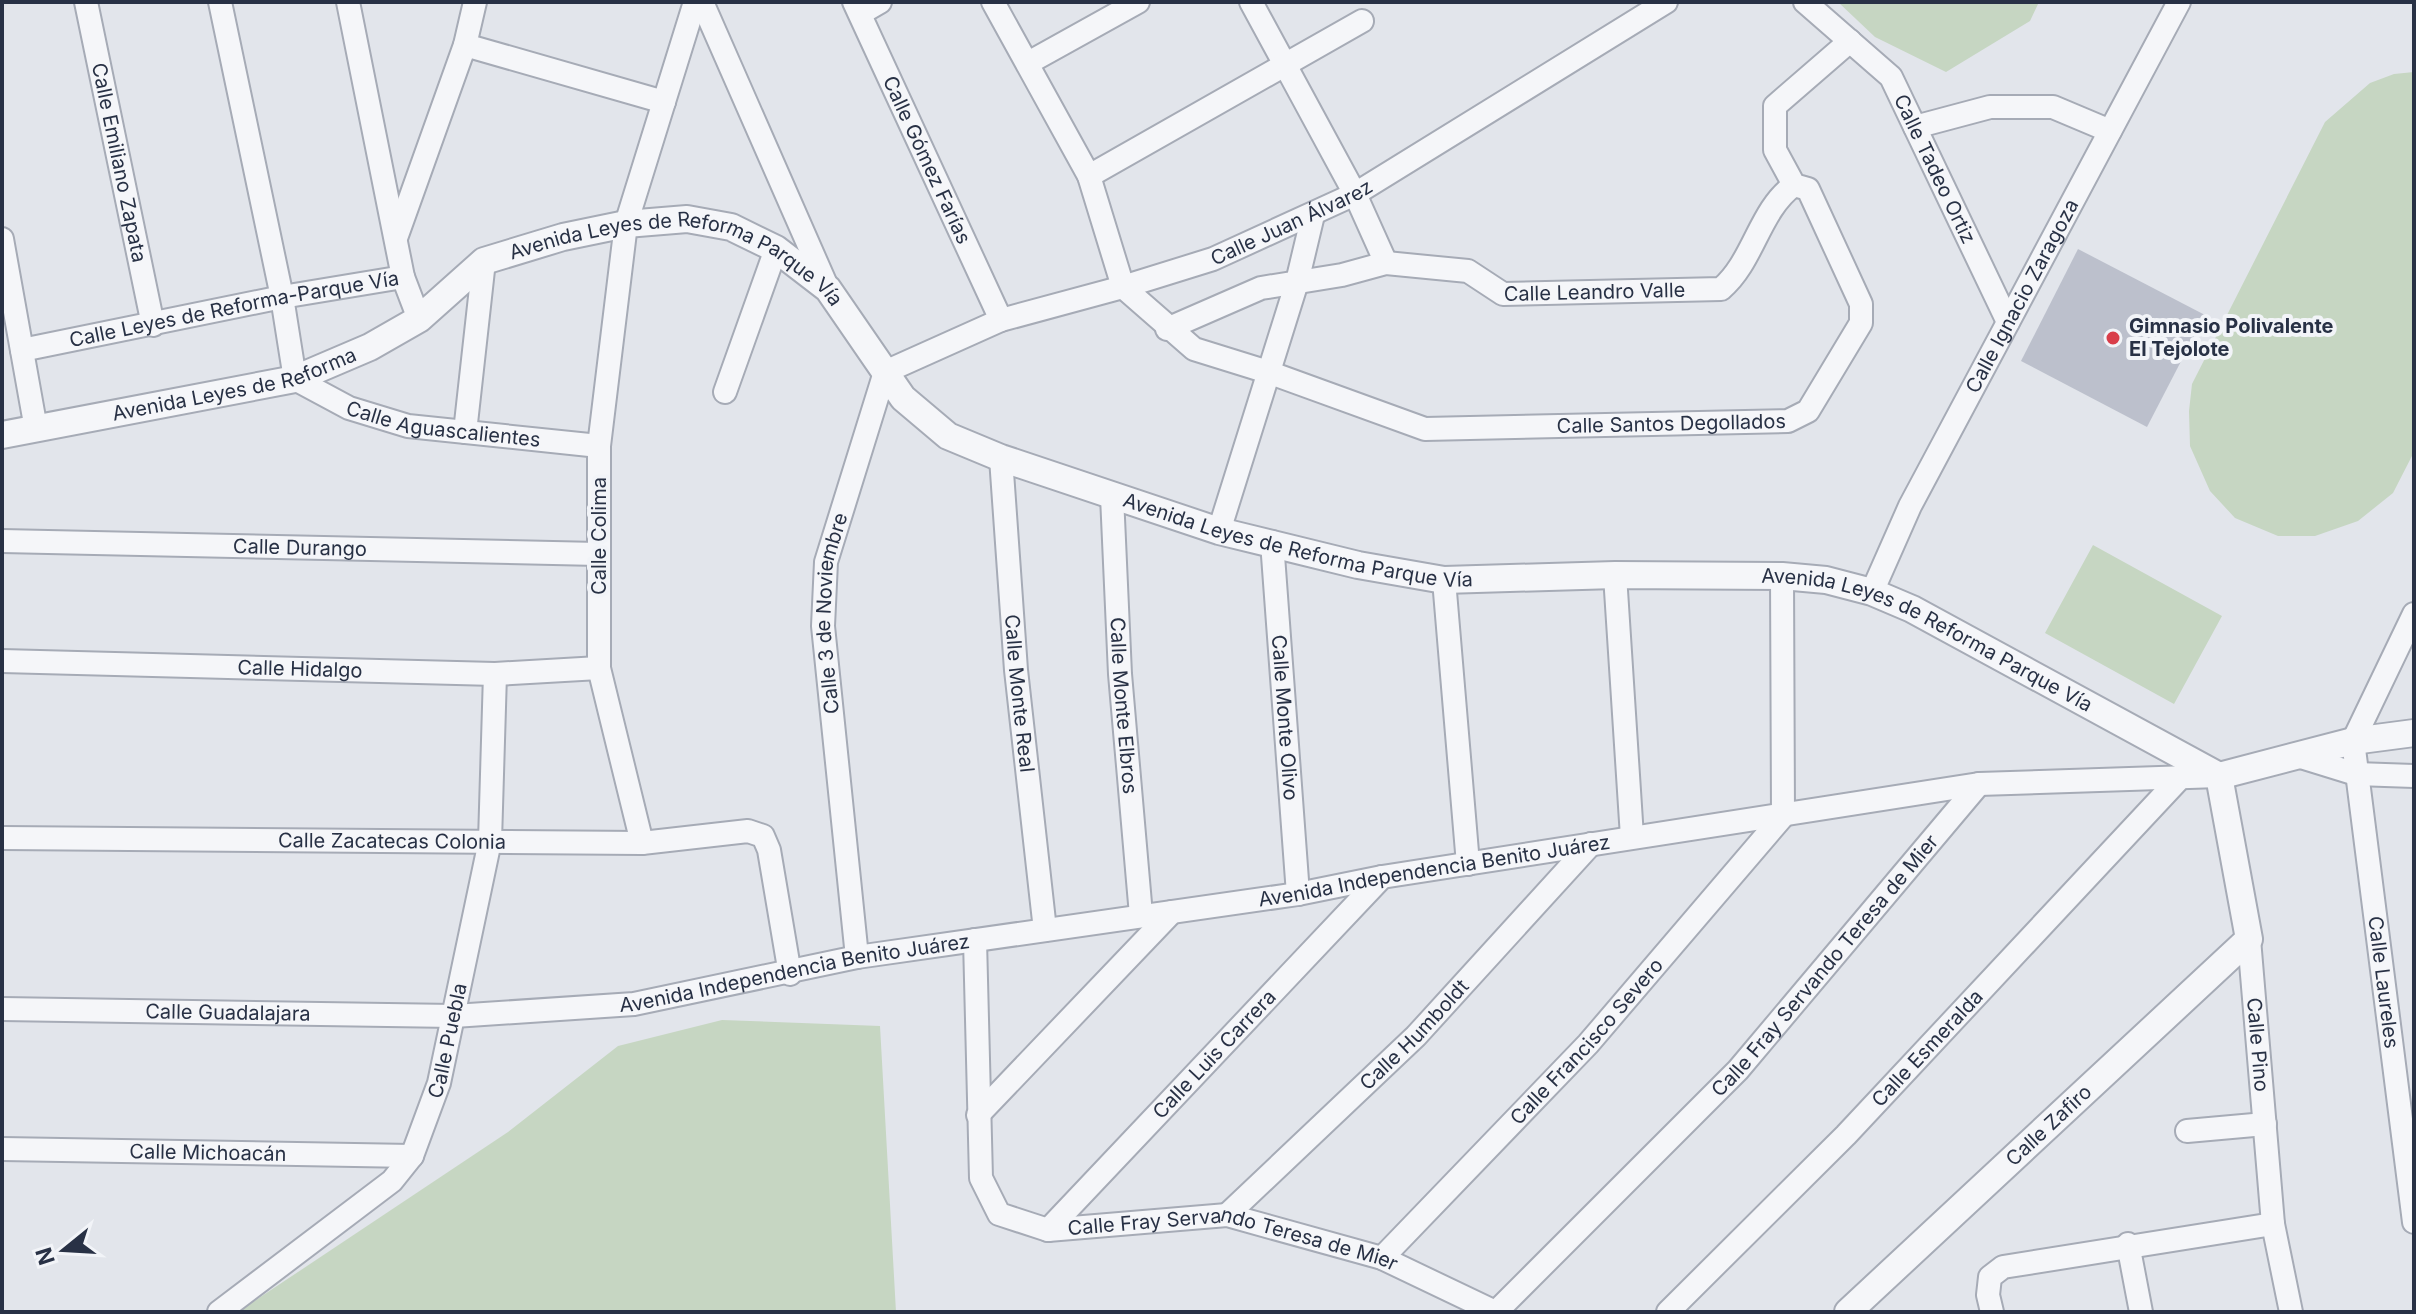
<svg xmlns="http://www.w3.org/2000/svg" width="2416" height="1314" font-family="Inter,sans-serif">
<rect width="100%" height="100%" fill="#e2e5eb"/>
<path fill="#c6d6c2" d="M1838 2H2039L2030 21 1946 72 1875 37Z
M2414 72V452L2393 493 2358 521 2315 536H2278L2235 518 2210 491 2190 446 2189 411 2192 384 2325 122 2370 83 2394 74Z
M2093 545 2222 616 2174 704 2045 633Z
M722 1020 880 1026 896 1312H238L508 1132 618 1046Z"/>
<path fill="#bcc0cc" d="M2078 249 2205 315 2147 427 2021 361Z"/>
<g fill="none" stroke-linecap="round" stroke-linejoin="round">
<g stroke="#a6abb6" stroke-width="26">
<g id="minor">
<path id="s1" d="M86 2 153 325"/>
<path id="s2" d="M220 2 282 297 295 379 349 408 408 426 599 446"/>
<path d="M348 2 403 277"/>
<path d="M702 2 828 289"/>
<path id="s3" d="M854 2 1001 320"/>
<path id="s4" d="M993 2 1089 176 1123 287 1194 349 1268 372 1425 429 1788 421 1808 411 1861 323V304L1808 189 1794 185 1775 150V106L1850 41"/>
<path d="M1251 2 1355 194 1386 263"/>
<path id="s5" d="M1805 2 1891 77 2008 322"/>
<path d="M861 13 880 2"/>
<path d="M465 45 664 102"/>
<path d="M1028 63 1138 2"/>
<path d="M1915 127 1990 107H2053L2110 131"/>
<path d="M1089 176 1362 21"/>
<path d="M396 238 465 45 475 2"/>
<path d="M2 239 36 429"/>
<path id="s6" d="M1167 329 1261 288 1342 275 1386 263 1468 271 1503 294 1721 289C1754 261 1759 210 1794 185"/>
<path id="s7" d="M22 350 282 297 403 277 419 319"/>
<path d="M725 392 776 249"/>
<path d="M465 432 484 261"/>
<path id="s8" d="M1001 458 1016 670 1045 930"/>
<path id="s9" d="M1112 496 1120 674 1141 915"/>
<path d="M1219 531 1297 282 1313 215"/>
<path id="s10" d="M2 541 598 554"/>
<path id="s11" d="M1272 542 1298 894"/>
<path d="M1615 575 1632 837"/>
<path d="M1444 580 1468 864"/>
<path id="s12" d="M1872 592 1910 506 2179 2"/>
<path id="s13" d="M2414 614 2353 741 2414 1222"/>
<path id="s14" d="M2 661 495 674 599 668"/>
<path d="M2301 757 2356 774 2414 776"/>
<path id="s15" d="M2 838 642 843 748 831 763 836 769 850 790 974"/>
<path d="M642 843 599 668V446L626 224 695 2"/>
<path id="s16" d="M2249 939 2273 1224 2291 1312"/>
<path id="s17" d="M975 940 981 1178 999 1214 1048 1230 1227 1215 1382 1258 1495 1312"/>
<path id="s18" d="M857 957 823 626 826 562 885 372 1001 320 1123 287 1213 259 1355 194 1666 2"/>
<path id="s19" d="M2 1009 454 1016 634 1004 857 957 1298 894 1382 877 1979 784 2219 776"/>
<path d="M978 1115 1172 912"/>
<path d="M2187 1131 2265 1124"/>
<path id="s20" d="M2 1149 412 1156"/>
<path id="s21" d="M1227 1215 1416 1036 1591 844"/>
<path id="s22" d="M1048 1230 1382 877"/>
<path d="M2128 1244 2141 1312"/>
<path id="s23" d="M1382 1258 1588 1044 1783 816 1782 576"/>
<path id="s24" d="M219 1312 392 1181 412 1156 439 1083 490 841 495 674"/>
<path id="s25" d="M1496 1312 1738 1070 1979 784"/>
<path id="s26" d="M1668 1312 1846 1135 2179 779"/>
<path d="M1992 1312 1988 1295 1990 1277 2003 1267 2273 1224"/>
</g>
</g>
<g stroke="#a6abb6" stroke-width="30">
<g id="tertiary">
<path id="s27" d="M2 435 295 379 370 347 419 319 484 261 563 237 626 224 687 219 731 227 776 249 828 289 903 398 948 436 1001 458 1219 531 1358 565 1444 580 1615 575 1782 576 1826 580 1872 592 1912 609 2219 776"/>
<path d="M2219 776 2353 741 2414 733"/>
<path id="s28" d="M1848 1312 2249 939 2219 776"/>
</g>
</g>
<use href="#minor" stroke="#f5f6f9" stroke-width="22"/>
<use href="#tertiary" stroke="#f5f6f9" stroke-width="26"/>
</g>
<circle fill="#d93e4a" stroke="#f2f4f8" stroke-width="3" cx="2113" cy="338" r="8"/>
<g text-anchor="middle" dominant-baseline="central" stroke-width="8" stroke-linejoin="round" paint-order="stroke">
<g font-size="20" fill="#283145" stroke="#f2f4f8">
<text stroke="none"><textPath href="#s3" startOffset="174">Calle Gómez Farías</textPath></text>
<text stroke="none"><textPath href="#s1" startOffset="164">Calle Emiliano Zapata</textPath></text>
<text stroke="none"><textPath href="#s5" startOffset="216">Calle Tadeo Ortiz</textPath></text>
<text stroke="none"><textPath href="#s18" startOffset="1030">Calle Juan Álvarez</textPath></text>
<text stroke="none"><textPath href="#s27" startOffset="730">Avenida Leyes de Reforma Parque Vía</textPath></text>
<text stroke="none"><textPath href="#s6" startOffset="446">Calle Leandro Valle</textPath></text>
<text stroke="none"><textPath href="#s12" startOffset="332">Calle Ignacio Zaragoza</textPath></text>
<text stroke="none"><textPath href="#s7" startOffset="216">Calle Leyes de Reforma-Parque Vía</textPath></text>
<text stroke="none"><textPath href="#s27" startOffset="238">Avenida Leyes de Reforma</textPath></text>
<text stroke="none"><textPath href="#s2" startOffset="542">Calle Aguascalientes</textPath></text>
<text stroke="none"><textPath href="#s4" startOffset="900">Calle Santos Degollados</textPath></text>
<text transform="translate(599 536) rotate(-90)">Calle Colima</text>
<text stroke="none"><textPath href="#s27" startOffset="1450">Avenida Leyes de Reforma Parque Vía</textPath></text>
<text stroke="none"><textPath href="#s10" startOffset="298">Calle Durango</textPath></text>
<text stroke="none"><textPath href="#s18" startOffset="346">Calle 3 de Noviembre</textPath></text>
<text stroke="none"><textPath href="#s27" startOffset="2098">Avenida Leyes de Reforma Parque Vía</textPath></text>
<text stroke="none"><textPath href="#s14" startOffset="298">Calle Hidalgo</textPath></text>
<text stroke="none"><textPath href="#s8" startOffset="236">Calle Monte Real</textPath></text>
<text stroke="none"><textPath href="#s9" startOffset="210">Calle Monte Elbros</textPath></text>
<text stroke="none"><textPath href="#s11" startOffset="176">Calle Monte Olivo</textPath></text>
<text stroke="none"><textPath href="#s15" startOffset="390">Calle Zacatecas Colonia</textPath></text>
<text stroke="none"><textPath href="#s19" startOffset="1444">Avenida Independencia Benito Juárez</textPath></text>
<text stroke="none"><textPath href="#s25" startOffset="478">Calle Fray Servando Teresa de Mier</textPath></text>
<text stroke="none"><textPath href="#s19" startOffset="796">Avenida Independencia Benito Juárez</textPath></text>
<text stroke="none"><textPath href="#s13" startOffset="384">Calle Laureles</textPath></text>
<text stroke="none"><textPath href="#s19" startOffset="226">Calle Guadalajara</textPath></text>
<text stroke="none"><textPath href="#s21" startOffset="260">Calle Humboldt</textPath></text>
<text stroke="none"><textPath href="#s24" startOffset="370">Calle Puebla</textPath></text>
<text stroke="none"><textPath href="#s23" startOffset="298">Calle Francisco Severo</textPath></text>
<text stroke="none"><textPath href="#s16" startOffset="106">Calle Pino</textPath></text>
<text stroke="none"><textPath href="#s26" startOffset="370">Calle Esmeralda</textPath></text>
<text stroke="none"><textPath href="#s22" startOffset="242">Calle Luis Carrera</textPath></text>
<text stroke="none"><textPath href="#s28" startOffset="274">Calle Zafiro</textPath></text>
<text stroke="none"><textPath href="#s20" startOffset="206">Calle Michoacán</textPath></text>
<text stroke="none"><textPath href="#s17" startOffset="518">Calle Fray Servando Teresa de Mier</textPath></text>
</g>
<g font-size="20" font-weight="bold" fill="#283145" stroke="#f2f4f8" text-anchor="start">
<text x="2129" y="326">Gimnasio Polivalente<tspan x="2129" dy="23">El Tejolote</tspan></text>
</g>
</g>
<rect width="2416" height="1314" fill="none" stroke="#283145" stroke-width="8"/>
<g transform="translate(64 1250) rotate(252)" stroke="#f2f4f8" stroke-width="6" paint-order="stroke">
<path d="M0-6L14 30L0 20L-14 30Z" fill="#283145"/>
<text y="-12" font-size="22" font-weight="bold" text-anchor="middle" fill="#283145">N</text>
</g>
</svg>
